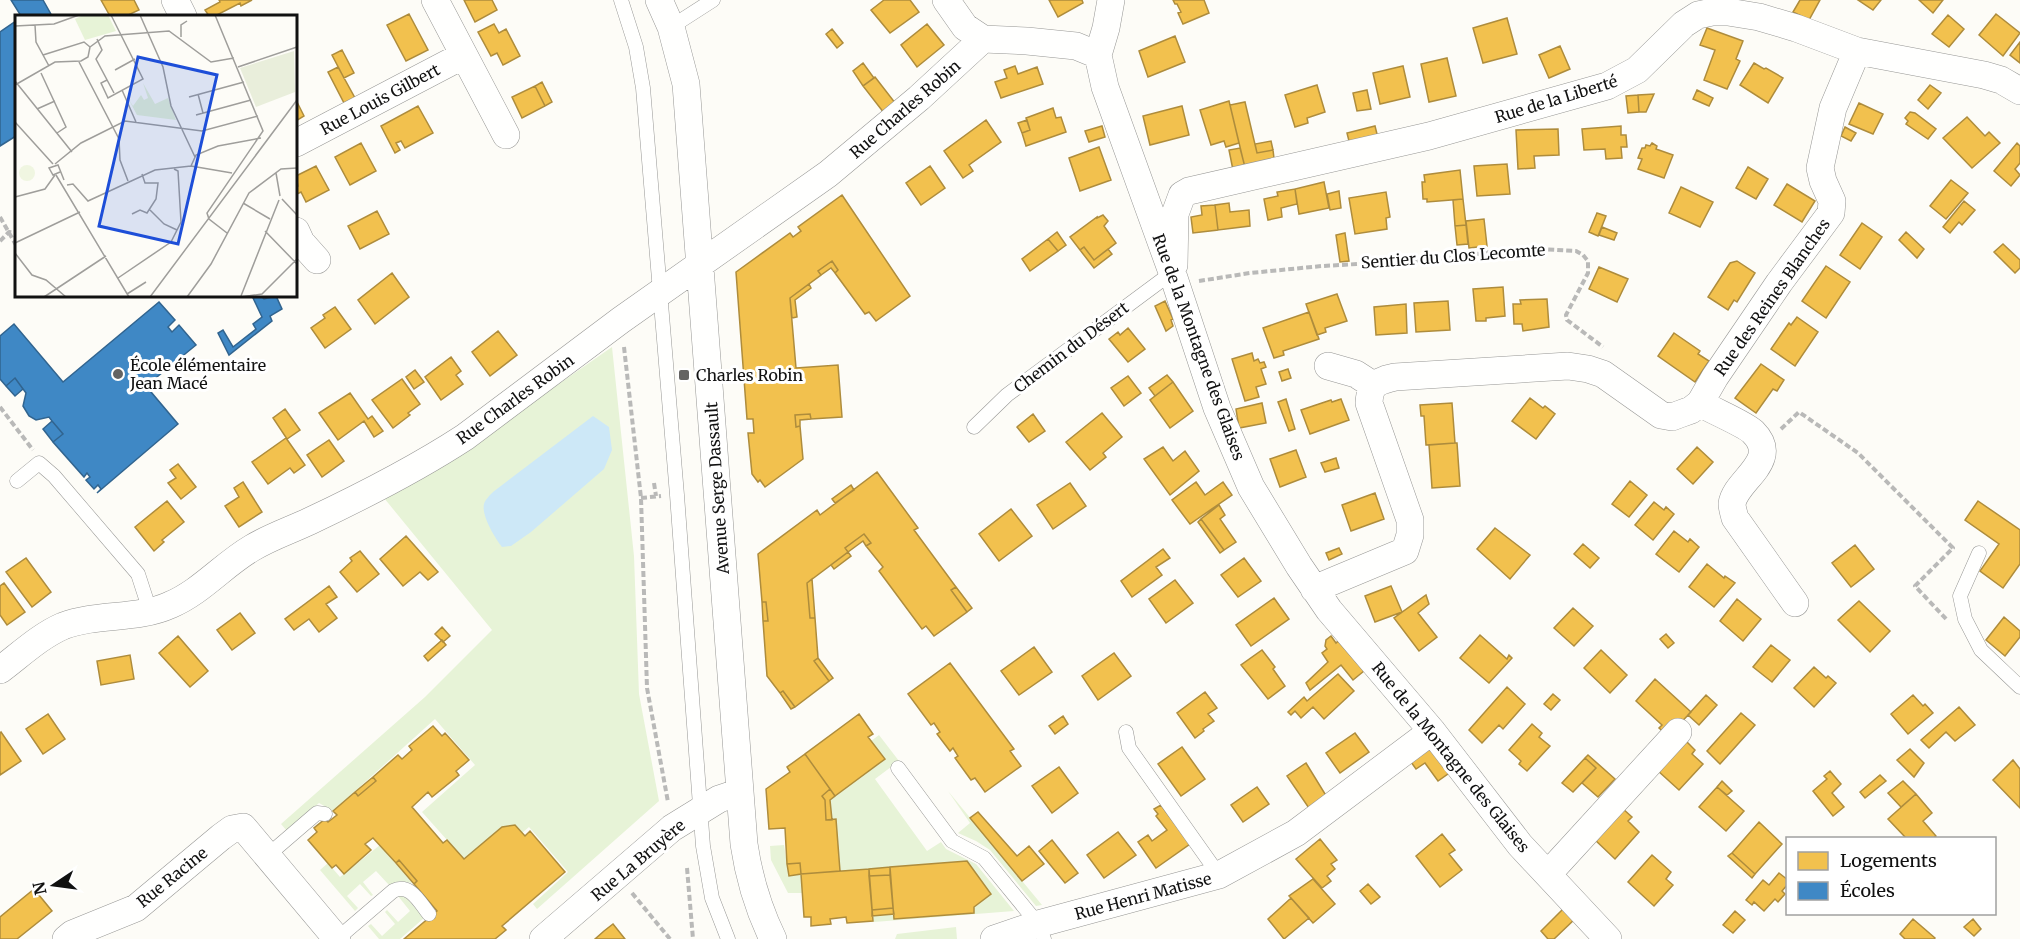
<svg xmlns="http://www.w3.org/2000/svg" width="2020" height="939" font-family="Merriweather,serif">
<rect width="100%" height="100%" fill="#fdfcf7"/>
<path fill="#e7f3d7" d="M612 347 634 556 639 694 659 801 537 909 533 904 568 872 529 827 522 833 515 825 502 827 464 859 422 812 475 765 435 719 333 811 319 803 287 831 281 824 425 697 492 630 384 498 455 456Z
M879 735 899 761 875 779 927 851 941 842 946 849 976 864 1014 911 874 922 873 921 872 916 894 914 895 919 974 913 967 861 840 871 836 820H832L830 800 884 760 871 741Z
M948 791 1042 905 1036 906 990 850 976 841 958 833 970 823Z
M380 845 412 883 400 881 389 885 376 871 363 882 373 895 371 896 360 884 347 896 358 908 355 911 320 870 328 863 340 877Z
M784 845 789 875 801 874 802 893H788L771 860 770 846Z
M400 895 406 897 424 918 400 939H379L368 926 371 924 382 936 395 924 385 912 387 910 398 922 410 911 398 896Z
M956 927 957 939H895L897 934Z"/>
<path fill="#cde8f7" d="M593 416 609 427 612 450 604 469 531 532 511 546 502 547C495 538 481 515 484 504 485 500 490 495 493 492Z"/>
<path fill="#f2c14e" stroke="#ae8c3c" stroke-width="1.5" d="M101 0H134L139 10 126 16H110Z
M219 0H252L241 6 240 3 215 16H209L205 10 220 2Z
M464 0H492L497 10 475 22Z
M884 0H910L919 12 890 33 871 10Z
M1049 0H1082L1083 3 1058 17Z
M1173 0H1204L1209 13 1183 24 1178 13 1181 12 1177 4H1175Z
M1800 0H1820L1809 20 1793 12Z
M1858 0H1881L1873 10Z
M1919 0H1943L1933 13Z
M409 14 428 50 406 61 387 25Z
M1996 14 2020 33 2003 56 1979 35Z
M1948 15 1964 29 1949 47 1932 34Z
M1507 18 1517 54 1483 63 1473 28Z
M494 24 499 33 506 29 520 56 503 65 497 53 491 56 478 32Z
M927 24 944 45 917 67 901 45Z
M1707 28 1743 41 1736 59 1740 61 1727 89 1704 80 1715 50 1700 45Z
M832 29 843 43 837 48 826 34Z
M1175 36 1185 62 1148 77 1139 51Z
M2020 42V63L2010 55Z
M1560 46 1570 69 1549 78 1539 55Z
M342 50 354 73 344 78 332 55Z
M1447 58 1456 96 1429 102 1421 64Z
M863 63 874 78 863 86 853 71Z
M1754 63 1764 69 1766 68 1783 78 1768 103 1740 85Z
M1015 66 1018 74 1037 67 1043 84 1001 98 995 82 1007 78 1004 70Z
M1403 66 1410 97 1380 104 1373 73Z
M338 67 355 98 344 103 328 72Z
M875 77 896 104 884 113 863 86Z
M542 82 552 102 545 106 535 86Z
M1317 85 1325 112 1307 118 1308 123 1295 127 1285 95Z
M1930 85 1941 93 1928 109 1918 100Z
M535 86 545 106 522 118 512 97Z
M1367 90 1371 109 1357 111 1353 93Z
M1697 90 1713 98 1709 106 1693 99Z
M1654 94 1646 112H1639L1638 95Z
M1638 95 1639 112 1628 113 1626 96Z
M296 100 304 116 296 121Z
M1229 101 1239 143 1226 147 1224 141 1211 145 1200 110Z
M1245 102 1257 153 1273 150 1275 167 1246 172 1230 105Z
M1859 103 1883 114 1873 134 1849 124Z
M418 106 433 133 405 148 401 141 396 143 400 150 395 153 381 126Z
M1182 106 1189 135 1150 145 1143 116Z
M1053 108 1056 118 1061 117 1066 132 1026 146 1022 133 1030 130 1026 118Z
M1910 112 1915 113 1936 129 1928 139 1906 124 1908 121 1905 118Z
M1967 117 1985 136 1989 132 2000 143 1972 168 1943 138Z
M986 120 1001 142 969 165 973 171 963 178 944 151Z
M1027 120 1030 130 1022 133 1018 123Z
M1102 126 1105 137 1089 142 1085 131Z
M1375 126 1379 142 1351 149 1347 133Z
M1621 126V135H1626L1627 147H1621L1622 158 1606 159 1605 149 1584 150 1582 129Z
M1845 127 1856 133 1851 141 1841 136Z
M1558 129 1559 155 1534 156 1535 168 1518 169 1516 130Z
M1271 141 1273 150 1257 153 1255 144Z
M361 143 376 171 350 185 335 157Z
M1652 143 1657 146 1656 149 1673 155 1664 178 1638 169 1642 159 1638 158 1642 148H1645L1646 145 1650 146Z
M2017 143 2020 146V163L2015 169 2020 175 2011 186 1994 171Z
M1099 147 1111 180 1080 191 1069 158Z
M1240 148 1245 167 1233 170 1229 150Z
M1507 164 1510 194 1477 196 1474 166Z
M316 166 329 190 306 202 301 192 297 194 296 192V187L298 186 296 176Z
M930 166 945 188 921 205 906 183Z
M1748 167 1768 179 1756 199 1736 188Z
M1460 170 1463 199 1427 202V199H1423L1422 182H1425L1424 175Z
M1951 180 1968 193 1946 219 1930 206Z
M1324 182 1329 208 1299 214 1295 189Z
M1787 184 1815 201 1802 222 1774 205Z
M1681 187 1713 202 1700 227 1669 213Z
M1295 189 1297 204 1281 208 1282 217 1268 220 1264 199 1278 196 1277 192Z
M1339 191 1341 208 1330 210 1327 194Z
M1386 192 1390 217 1386 218 1387 229 1355 234 1349 198Z
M842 195 910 296 876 321 869 312 865 314 835 273 838 270 832 261 818 271 821 275 790 298 796 368 838 365 842 417 811 419 810 414 795 415 796 427 800 426 803 459 765 487 760 480 758 482 752 474 748 433H754L753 419H747L736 272 790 233 793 237 801 231 798 227Z
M1463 199 1466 225 1455 226 1453 200Z
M1964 201 1975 210 1962 225 1959 222 1950 233 1943 227Z
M1229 203 1230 212 1249 210 1250 226 1218 230 1215 205Z
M1215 205 1218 230 1193 233 1191 217 1202 215 1201 206Z
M377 211 389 234 360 249 348 226Z
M1597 213 1606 216 1598 236 1589 232Z
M1103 215 1108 221 1104 226 1116 243 1094 260 1084 247 1080 250 1070 237 1097 217V218Z
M1484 219 1487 246 1469 248 1466 221Z
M1862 223 1882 237 1860 269 1840 255Z
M1466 225 1468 244 1457 245 1455 226Z
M1602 227 1617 233 1614 240 1599 235Z
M1057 232 1066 245 1058 251 1048 239Z
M1906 232 1924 249 1917 258 1899 240Z
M1345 233 1349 261 1340 262 1336 235Z
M1048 239 1058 251 1030 271 1022 259Z
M2003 244 2020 260V268L2015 273 1994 252Z
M1084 247 1094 260 1108 249 1112 254 1094 268 1080 250Z
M832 261 838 270 835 273 831 268 821 275 818 271Z
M1737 261 1755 273 1737 302 1734 300 1728 310 1708 297 1730 263Z
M1826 266 1850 282 1826 318 1802 301Z
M1599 267 1628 279 1617 302 1589 289Z
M392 273 409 297 375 324 358 300Z
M809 284 811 288 795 300 797 317 792 318 790 298Z
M1503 287 1505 316 1486 318V321H1476L1473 289Z
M1337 294 1347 321 1325 328 1326 332 1317 335 1306 304Z
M1547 299 1549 327 1523 331 1522 324H1514L1513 304H1521L1520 300Z
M1165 301 1173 319 1171 320 1173 326 1166 331 1155 306Z
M1448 301 1450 330 1416 332 1414 303Z
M1406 304 1407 333 1376 335 1374 307Z
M335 307 351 329 325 348 311 328 325 318 323 315Z
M1309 312 1319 339 1283 351 1284 355 1274 358 1263 328Z
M1797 317 1818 332 1795 366 1771 349 1789 323 1791 325Z
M1128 328 1145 349 1128 362 1109 339 1118 332 1120 335Z
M498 331 517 355 490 376 472 352Z
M1674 333 1700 351 1698 354 1709 361 1695 382 1658 356Z
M1252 353 1254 361 1258 359 1260 363 1264 362 1266 367 1261 369 1266 384 1256 387 1259 397 1245 401 1232 359Z
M451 357 461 371 456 375 463 384 441 400 425 377Z
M1761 364 1784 380 1777 391 1773 389 1756 413 1735 398Z
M1288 369 1291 378 1282 381 1279 372Z
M415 370 424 382 414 389 406 377Z
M1167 375 1173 382 1155 396 1149 388Z
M1128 376 1141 393 1124 406 1111 388Z
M402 379 420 404 408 413 410 415 393 428 372 400Z
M1173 382 1193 411 1170 428 1150 400Z
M350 393 368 419 372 416 383 431 374 437 364 421 338 440 319 413Z
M1530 398 1543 408 1545 406 1555 414 1536 439 1512 421Z
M1286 399 1295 429 1289 431 1278 402Z
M1341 399 1349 420 1310 434 1301 410 1331 400 1332 402Z
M1262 403 1266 423 1239 428 1236 409Z
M1452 403 1455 443 1426 445 1424 416H1421L1420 405Z
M285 409 300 430 287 439 273 418Z
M1102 413 1122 437 1103 453 1106 457 1090 470 1066 442Z
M810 414 811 419 800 420V426L796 427 795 415Z
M1033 414 1045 431 1029 442 1017 427Z
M286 438 305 465 294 473 290 468 268 484 252 462Z
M329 440 344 461 322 477 307 455Z
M1455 443H1457L1460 486 1432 488 1429 445Z
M1163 447 1173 461 1185 451 1199 471 1170 495 1144 459Z
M1697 447 1713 462 1693 484 1677 469Z
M1296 450 1306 477 1280 487 1270 459Z
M1336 458 1339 468 1325 472 1321 463Z
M178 464 196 487 181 499 168 483 176 478 170 470Z
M877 472 918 528 914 530 956 587 951 590 967 612 934 636 926 626 922 629 879 571 883 567 866 546 871 543 864 534 845 548 848 552 807 583 810 618H815L818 658 814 661 829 681 795 707 783 691 780 693 767 676 763 621H768L766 602H762L758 554 817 510 820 515Z
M1630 481 1647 495 1629 517 1612 504Z
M243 482 262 512 239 527 225 506 239 497 234 488Z
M1196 482 1205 495 1223 482 1232 495 1190 524 1172 500Z
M1070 483 1086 506 1053 529 1037 505Z
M851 485 854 490 835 503 832 499Z
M1375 493 1384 519 1351 531 1342 505Z
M167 501 184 522 162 540 164 542 154 551 135 527Z
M1978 501 2020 530V564L2003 588 1980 571 1999 544 1965 520Z
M1654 502 1664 510 1666 507 1674 514 1653 540 1635 525Z
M1219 505 1225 515 1220 519 1236 542 1224 550 1201 519Z
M1011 509 1032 536 999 561 979 534Z
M1201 519 1224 550 1220 553 1198 522Z
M1495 528 1530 555 1510 579 1477 549Z
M1674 531 1688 542 1690 539 1699 547 1679 572 1656 554Z
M864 534 871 543 866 546 863 541 848 552 845 548Z
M406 536 438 572 428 580 420 572 403 586 380 559Z
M1583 544 1599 558 1590 568 1574 554Z
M1855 545 1874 569 1851 587 1832 563Z
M1339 548 1342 554 1329 560 1326 553Z
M1163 549 1170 558 1156 567 1162 575 1132 597 1121 581Z
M360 551 379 574 357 592 340 572 352 561 350 558Z
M848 552 851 556 834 569 831 565Z
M26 558 51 592 32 607 6 572Z
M1244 558 1261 581 1238 597 1221 575Z
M1707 564 1724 578 1725 576 1735 583 1714 607 1689 587Z
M812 579 815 618H810L807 583Z
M1175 580 1193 603 1166 623 1149 599Z
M4 583 25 612 7 625 0 615V586Z
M329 586 337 597 326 604 337 618 319 632 309 619 294 630 285 619Z
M1391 586 1402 612 1375 622 1365 596Z
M956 587 972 608 967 612 951 590Z
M1426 595 1429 604 1418 613 1437 637 1419 651 1394 618Z
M1274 598 1289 619 1251 646 1236 625Z
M1737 599 1761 619 1743 641 1720 621Z
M1859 601 1890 631 1870 652 1838 620Z
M762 602H766L768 621H763Z
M1573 608 1593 626 1574 646 1554 628Z
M240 613 255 633 232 650 217 630Z
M2004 617 2020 631V637L2005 656 1986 640Z
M442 627 450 636 443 642 435 634Z
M1666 634 1674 643 1668 648 1660 639Z
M1480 635 1507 659 1509 655 1512 658 1489 683 1460 658Z
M178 636 208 671 190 687 159 653Z
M1331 636 1336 643 1338 641 1364 671 1353 680 1341 665 1310 690 1306 683 1328 662 1322 653 1327 649 1325 646 1326 640Z
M442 640 446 645 428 661 424 656Z
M1771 645 1790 660 1772 682 1753 667Z
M1034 647 1052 672 1019 695 1001 671Z
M1262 650 1275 667 1273 669 1285 686 1268 699 1241 665Z
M1601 650 1627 675 1610 693 1584 668Z
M1114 653 1131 676 1098 700 1082 676Z
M130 655 134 679 101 685 97 661Z
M818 658 833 678 829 681 814 661Z
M950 663 1014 749 1010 751 1021 766 985 792 975 778 971 780 955 758 958 756 953 748 950 751 937 734 940 732 934 723 931 725 908 694Z
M1814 667 1826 678 1828 676 1836 683 1814 707 1794 688Z
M1338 674 1354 691 1324 719 1313 707 1301 718 1295 711 1291 715 1288 712 1304 697 1307 701Z
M1655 679 1691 712 1668 736 1659 728 1662 725 1636 701Z
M1507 687 1525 704 1503 729 1499 725 1482 743 1469 730Z
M783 691 795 707 791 709 780 693Z
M1205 692 1217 708 1208 714 1214 721 1203 729 1204 731 1195 738 1177 713Z
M1553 694 1560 700 1551 710 1544 704Z
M1706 695 1717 705 1699 725 1688 715Z
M1913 695 1923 706 1925 704 1933 713 1908 734 1891 714Z
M1959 707 1975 725 1955 741 1946 732 1929 748 1921 740Z
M1741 713 1755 725 1720 764 1707 751Z
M48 714 65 739 43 754 26 729Z
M859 714 873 734 868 737 885 759 835 796 805 754Z
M1063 716 1068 724 1055 734 1049 726Z
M1532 724 1542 733 1539 737 1550 746 1527 771 1519 764 1521 761 1509 750Z
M433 726 442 736 445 733 469 760 456 771 459 775 432 797 428 792 412 807 443 843 447 840 464 859 502 827 515 825 525 836 530 831 565 872 502 926 506 930 495 939H404L437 911 414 884 417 881 399 860 396 863 373 838 365 844 371 850 344 874 336 865 332 868 308 840 317 832 314 828 325 819 328 822 337 815 333 811 355 792 358 796 376 781 373 777 398 755 402 759 412 750 409 746Z
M1 732 21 761 0 775V733Z
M1355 733 1369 752 1340 773 1326 753Z
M1685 740 1695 750 1692 754 1703 764 1679 790 1657 770Z
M1432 746 1452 771 1438 781 1425 763 1416 769 1411 762Z
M1182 747 1205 779 1181 796 1158 764Z
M1910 749 1924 763 1914 777 1897 760Z
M805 754 830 789 822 796 825 800 826 820 836 819 840 871 801 874 800 863 787 864 785 828 769 829 766 789 790 772 787 767Z
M1588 755 1615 779 1598 797 1582 783 1596 768 1585 758Z
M1585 758 1596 768 1573 792 1562 783Z
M2013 760 2020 769V808L1993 780Z
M1306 763 1330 802 1313 814 1287 776Z
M1059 767 1078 793 1052 813 1032 786Z
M1830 771 1841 784 1832 793 1844 807 1833 816 1813 791 1827 779 1824 776Z
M1880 775 1886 781 1865 798 1860 792Z
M373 777 376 781 358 796 355 792Z
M1722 781 1732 791 1727 795 1717 787Z
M1903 781 1916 794 1901 807 1888 793Z
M1257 787 1269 804 1243 822 1231 805Z
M1717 787 1744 811 1726 831 1699 807Z
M830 789 835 796 830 800 832 820H826L825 800 822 796Z
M1916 794 1932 813 1923 821 1936 836 1933 838H1904L1905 837 1888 819Z
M1161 805 1190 844 1156 868 1138 842 1148 835 1152 841 1167 830 1156 816 1158 814 1154 809Z
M1622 808 1632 817 1628 821 1639 832 1615 859 1593 838Z
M978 812 1017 856 1029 846 1044 864 1022 881 970 818Z
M1759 822 1782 844 1755 874 1732 853Z
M1118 832 1136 855 1104 878 1087 855Z
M1442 834 1455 850 1449 854 1462 870 1440 887 1416 856Z
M1320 839 1337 860 1331 864 1335 869 1327 876 1331 881 1322 888 1296 859Z
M1052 840 1078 873 1065 883 1039 851Z
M1732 853 1755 874 1752 878 1728 856Z
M1652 855 1671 872 1666 879 1673 885 1654 906 1628 882Z
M399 860 417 881 414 884 396 863Z
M967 861 991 894 974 907V913L894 919 890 867Z
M800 863 801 874 789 876 787 864Z
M890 867V875L869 876V869Z
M869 869 873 921 847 923 846 917 830 919 831 924 811 926V917H804L801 874Z
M1779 873 1788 880V884L1782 891 1785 894 1778 902 1775 899 1764 911 1754 902 1752 905 1746 900 1763 880 1769 885Z
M890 875 893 908 872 910 869 876Z
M1313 879 1335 904 1313 923 1289 896Z
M1368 884 1380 897 1371 904 1360 891Z
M34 889 52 911 17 939H0V917Z
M1291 898 1309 918 1284 939 1268 919Z
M1566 906 1577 917 1554 939H1548L1541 931Z
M893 908 894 914 872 916V910Z
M1735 911 1745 920 1733 933 1723 925Z
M1913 919 1935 938 1934 939H1905L1900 934Z
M1973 919 1981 929 1974 936 1964 927Z
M613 924 625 939H595L604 931Z"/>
<path fill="#3f88c5" stroke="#31648f" stroke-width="1.5" d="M11 0H43L52 16H21Z
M16 21V136L0 146V32Z
M259 296H261L264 299 276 296 282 309 270 316 272 321 229 355 218 333 223 330 233 347 256 329 253 324 262 317 253 298Z
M159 302 175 320 168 327 172 332 179 325 196 345 146 386 178 424 97 493 101 489 98 485 94 489 86 480 90 477 87 473 84 477 53 442 63 434 52 421 49 417 36 420 29 416 23 406 26 393 15 378 6 386 0 379V336L14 324 63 382Z
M15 378 23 389 15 396 6 386Z
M52 421 63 434 53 442 43 429Z"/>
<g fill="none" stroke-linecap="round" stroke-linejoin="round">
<g stroke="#979795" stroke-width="15">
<path id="lane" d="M621 0 636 47 643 88 677 495 703 846 712 898 728 939
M671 27 713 0
M974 427 1007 395 1162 280 1173 275
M17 481 39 463 54 476 138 574 150 611
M1979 553 1960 596 1965 619 1981 650 2020 687
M1126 732 1129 748 1219 875
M898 768 952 841 984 858 1038 924 1044 939
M267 856 317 813 325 814
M337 939 393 891C410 882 420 903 429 914"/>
</g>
<g stroke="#979795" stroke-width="28">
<path id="street" d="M175 0 183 16
M435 0 506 135
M659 0 671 27 686 84 744 844C749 878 758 908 773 939
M946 0 965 27 983 39 1027 41 1076 46 1098 55
M1111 0 1106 28 1098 55 1105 87 1173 275 1217 408 1251 487 1299 566 1329 610 1432 731 1520 845 1608 939
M296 143 464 55
M296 231 301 242 317 260
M1174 265 1175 214 1182 195 1189 191 1429 136 1607 86 1637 70 1684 24 1698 15 1712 12H1728L1759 17 1796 28 1857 51 1984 75 2001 80 2020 91
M1328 366 1356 374 1373 385
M1700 403C1711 410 1745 424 1753 432 1782 461 1735 480 1732 504 1732 508 1734 514 1735 518L1795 603
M1314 589 1405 551 1410 535V520L1369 403C1370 383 1378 381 1395 377L1568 366 1588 369 1603 374 1661 415 1672 417 1680 414 1691 410 1700 403 1715 377 1779 283 1831 213 1832 201 1823 181 1820 168 1833 108 1857 51
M0 670C20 655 40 636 63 626 97 613 137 620 170 605 201 592 223 565 252 548 270 537 291 530 310 521 363 496 416 469 465 437L621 320 828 174 919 98 983 39
M1548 874 1678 732
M66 939 72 934 136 908 221 837 232 829 243 827 337 939
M543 939 672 828 719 799 740 792
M994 939 1038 924 1219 875 1296 833 1432 731"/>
</g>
<path stroke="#b9b9b8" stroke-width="4" stroke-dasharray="6 3" stroke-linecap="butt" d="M0 217 16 245
M0 241 9 232 16 233
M1199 281 1250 273 1322 266 1429 260 1507 250 1539 249 1576 251 1583 255 1588 261V273L1566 315 1567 320 1603 347
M624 347 641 498 647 688 668 802
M0 407 33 450
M1781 429 1799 412 1858 453 1953 548 1915 586 1947 620
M654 483 656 496
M641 498 661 496
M687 868 693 939
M632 893 670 939"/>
<use href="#lane" stroke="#fffffe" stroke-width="14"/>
<use href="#street" stroke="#fffffe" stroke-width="27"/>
</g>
<g fill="#646362" stroke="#fff" stroke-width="2">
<circle cx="118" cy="374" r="6"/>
<rect x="678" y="369" width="12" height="12" rx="3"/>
</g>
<g text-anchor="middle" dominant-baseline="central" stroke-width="6" stroke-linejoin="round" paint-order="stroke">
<g font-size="16" fill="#111" stroke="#fff">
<text transform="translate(380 99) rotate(-28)">Rue Louis Gilbert</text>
<text transform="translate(1556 99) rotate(-17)">Rue de la Liberté</text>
<text transform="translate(905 109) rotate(-41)">Rue Charles Robin</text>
<text transform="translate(1453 256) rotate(-4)">Sentier du Clos Lecomte</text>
<text transform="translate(1772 297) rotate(-55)">Rue des Reines Blanches</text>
<text transform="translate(1071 347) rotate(-37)">Chemin du Désert</text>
<text transform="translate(1199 347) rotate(70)">Rue de la Montagne des Glaises</text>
<text transform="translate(515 399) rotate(-36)">Rue Charles Robin</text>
<text transform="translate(717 488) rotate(-94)">Avenue Serge Dassault</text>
<text transform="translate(1451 757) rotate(51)">Rue de la Montagne des Glaises</text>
<text transform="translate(638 860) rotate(-40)">Rue La Bruyère</text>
<text transform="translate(172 877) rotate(-39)">Rue Racine</text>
<text transform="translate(1143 896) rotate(-15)">Rue Henri Matisse</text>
</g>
<g font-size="16" fill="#111" stroke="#fff" text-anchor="start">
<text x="130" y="365">École élémentaire<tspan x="130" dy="18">Jean Macé</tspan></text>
<text x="696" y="375">Charles Robin</text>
</g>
</g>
<g transform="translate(15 15)">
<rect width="282" height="282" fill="#fdfcf7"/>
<path d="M68 0H93L101 16 70 25 60 4ZM128 68 140 89 153 83 161 105 122 100 114 85 118 91 126 80 129 85 133 83Z" fill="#e7f3d7"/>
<path d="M279 36 280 77 241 92 225 53Z" fill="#e9eedb"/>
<path d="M4 158a8 8 0 1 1 16 0a8 8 0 1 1-16 0Z" fill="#f0f6e1"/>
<path fill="none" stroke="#9f9e9b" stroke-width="1.5" d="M125 0 148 52 156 91 180 142M200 0 248 116 192 198 194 204 212 218M20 10 21 27 34 51M0 11 39 9 64 0M166 22V10L172 6M82 24 87 35 81 44 99 78M75 32 90 21 154 16 196 47 219 43M28 40 69 27 75 32M64 47 104 124 105 145 113 166M223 52 282 32M100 55 120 44M26 58 51 112 42 118M92 65 86 68 93 83 128 64 96 0M0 66 57 137M0 70 40 47 66 46 73 42 75 32M107 75 121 107M183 79 188 98M174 82 229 67M22 94 40 86M181 100 236 85M0 107 38 149M40 149 66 128 110 106 187 116 243 101M176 151 181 140 203 131 246 123M45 157 38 160 34 153 43 150 49 165M261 158 265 181M41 160 114 282M52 170 58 169 73 186 140 155 176 151 217 158M0 182 30 174 40 160M267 184 282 200M228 188 255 204M135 195 149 209 162 215M117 199 125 195 132 198 141 184 143 168H130L127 159M250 216 282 249M0 228 65 197M0 238 17 260 31 265 51 282M103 263 156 227 166 207 163 156 159 154M112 279 131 267M226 281 264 185M29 282 91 241M135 282 282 85M172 282 196 249 234 178 266 154 282 153M226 282 247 279 282 244"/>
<path fill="#1d4ed8" fill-opacity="0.15" stroke="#1d4ed8" stroke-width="3" d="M123 42 202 60 163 229 84 211Z"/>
<rect width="282" height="282" fill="none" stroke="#111" stroke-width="3"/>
</g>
<rect x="1786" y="837" width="210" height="78" fill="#ffffff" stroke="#a0a0a0" stroke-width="1.5"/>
<rect x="1798" y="852" width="30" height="18" fill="#f2c14e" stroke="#a0a0a0" stroke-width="1.5"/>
<text x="1840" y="867" font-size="18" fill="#111111">Logements</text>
<rect x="1798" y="882" width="30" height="18" fill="#3f88c5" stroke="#a0a0a0" stroke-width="1.5"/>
<text x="1840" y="897" font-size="18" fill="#111111">Écoles</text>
<g transform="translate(54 885) rotate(257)" stroke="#ffffff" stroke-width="4.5" paint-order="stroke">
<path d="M0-4.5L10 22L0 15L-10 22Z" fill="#111111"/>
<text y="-9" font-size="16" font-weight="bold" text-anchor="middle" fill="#111111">N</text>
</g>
</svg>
